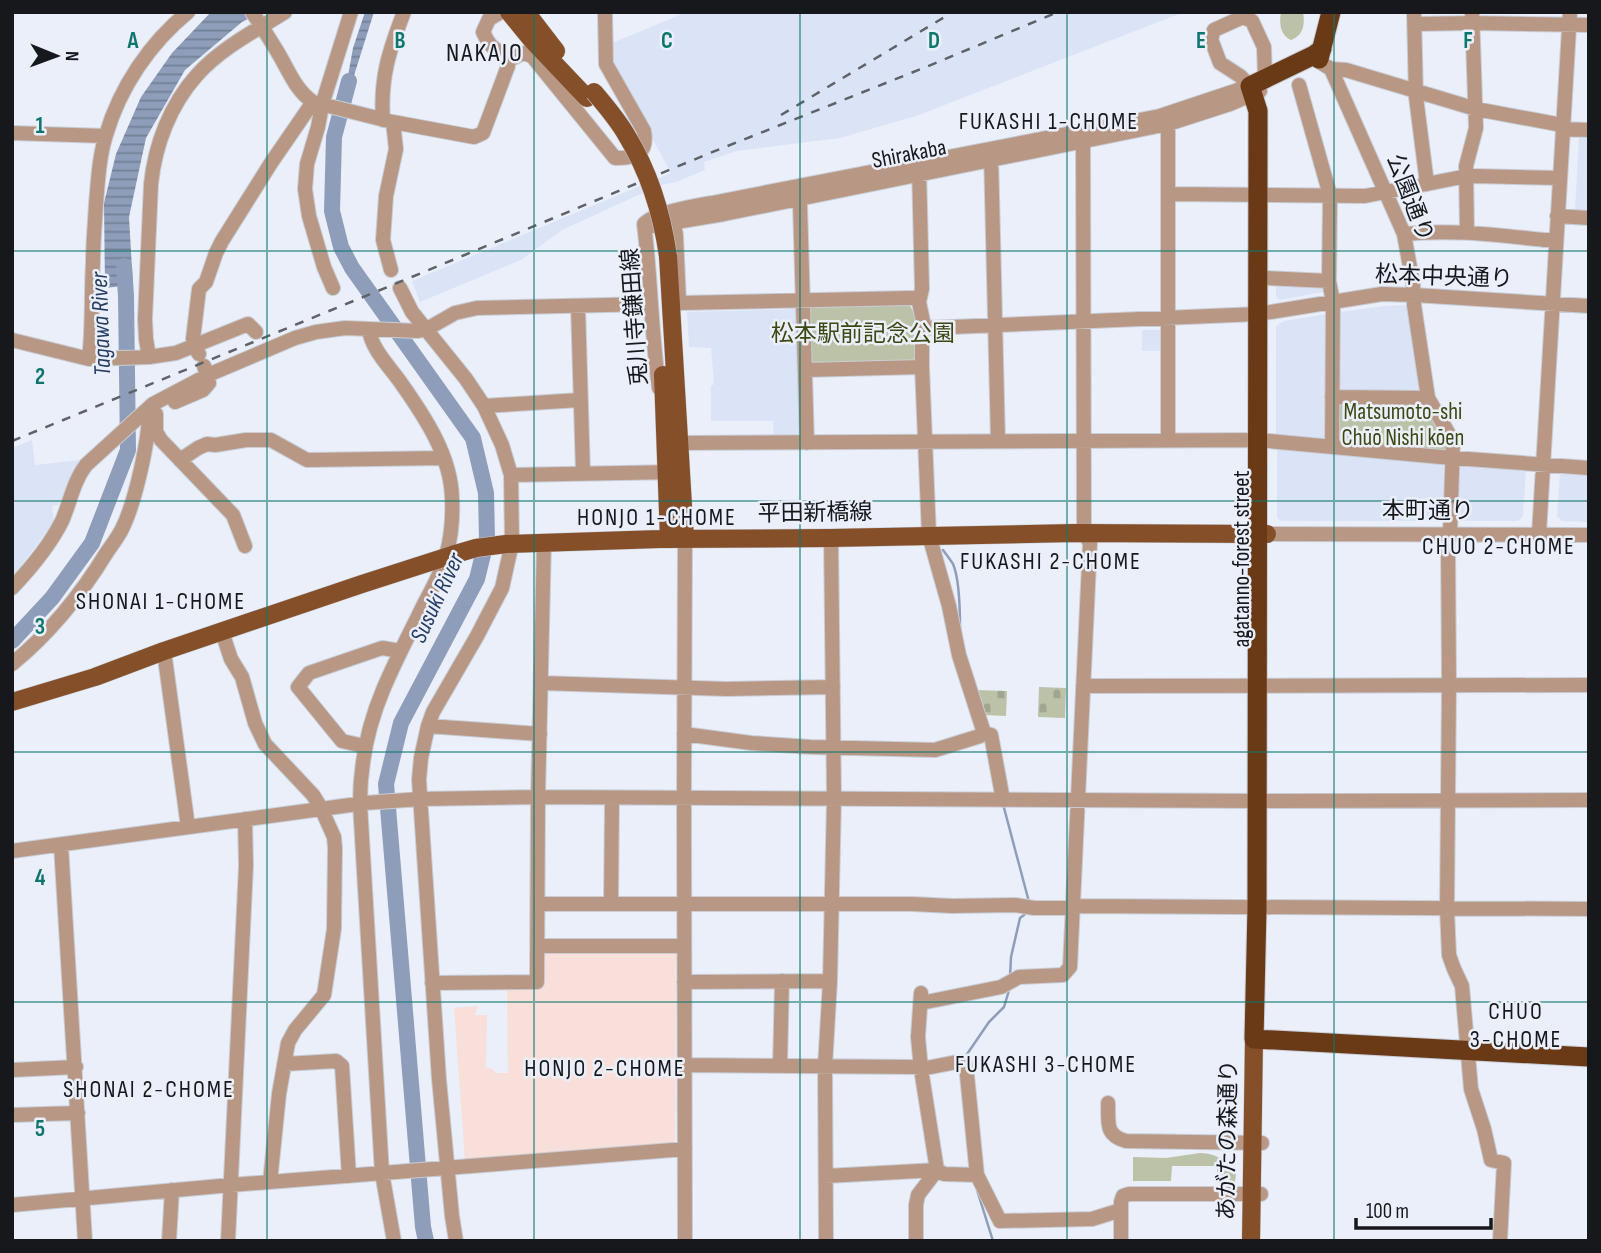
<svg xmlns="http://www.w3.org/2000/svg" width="1601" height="1253" font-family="'Sofia Sans Condensed','Noto Sans JP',sans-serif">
<defs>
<pattern id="cemetery-stones" width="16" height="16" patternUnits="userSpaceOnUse" patternTransform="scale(1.75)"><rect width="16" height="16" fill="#bbc2a7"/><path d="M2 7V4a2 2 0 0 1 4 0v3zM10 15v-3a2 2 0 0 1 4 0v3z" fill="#a0a68f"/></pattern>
<pattern id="water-rules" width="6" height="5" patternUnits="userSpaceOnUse" patternTransform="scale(1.75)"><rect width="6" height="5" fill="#8e9eba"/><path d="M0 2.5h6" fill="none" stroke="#738096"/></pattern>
</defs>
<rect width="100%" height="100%" fill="#eaeffa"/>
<path fill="#dbe4f6" d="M692 12H1184L916 116 840 138 737 151 704 162 705 170 676 182 661 185 634 197 562 230 521 260 420 302 412 281 671 173 612 63V43L682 14Z
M1579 135 1589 136V211L1575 210Z
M1276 280 1322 283 1323 292 1280 300 1276 296Z
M1406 305 1408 307 1419 391 1417 394 1336 392 1340 312 1384 306Z
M799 309 803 435 774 439 773 421H711V386L714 384 711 348 689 347 687 312Z
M1326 314 1330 317 1328 439 1324 443 1280 439 1276 434V326L1284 321Z
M1142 330H1165V351H1142Z
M32 440 35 465 80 460 72 473 62 500 58 505 52 506 54 522 12 578V448Z
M1277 446 1441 461 1444 466 1443 521H1281L1277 517Z
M1460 463 1526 469 1523 516 1518 521H1456L1458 466Z
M1560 472 1589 473V522L1562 521 1557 516Z"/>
<path fill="#f9dfd9" d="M676 949 675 1146 465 1161 454 1008 478 1006 475 1015H487L486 1067 494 1070 495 1073H508L507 986H540V950Z"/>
<path fill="url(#cemetery-stones)" d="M1039 687 1066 688 1065 718 1038 717Z
M975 690 1007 691 1006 716 984 715Z"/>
<path fill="#bbc2a7" d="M1281 12H1303C1305 24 1304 35 1291 40 1280 35 1279 23 1281 12Z
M812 304H909L917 318 918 359 913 363 812 365 809 360 807 309Z
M1339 401 1426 404 1446 441 1445 450 1441 453 1340 444 1336 440Z
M1200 1153C1219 1154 1224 1160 1236 1174L1235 1182 1217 1183V1166H1172L1171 1181H1133V1157L1166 1158Z"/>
<path fill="url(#water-rules)" d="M211 12H261L242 22 185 70 146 138 129 217 133 285 105 288 104 203 116 154 141 97 172 53Z
M365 12H374L340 120 353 48Z"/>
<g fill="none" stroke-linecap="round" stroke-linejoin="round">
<path stroke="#8e9eba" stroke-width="2.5" d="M943 550C946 554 950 559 953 564 960 580 960 611 960 628
M1003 804 1029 902
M1010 977 1011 957 1020 918 1028 912
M963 1060 989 1022 1004 1007 1010 987
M977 1190 993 1241"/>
<path stroke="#8e9eba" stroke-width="16" d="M349 81 334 137 332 211 341 247 352 268 473 438 486 493 487 538 477 579 401 723 386 784 423 1227 426 1241
M12 641 52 598 92 543 128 450 126 296 124 266"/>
<g stroke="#c8cdd6" stroke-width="16">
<path id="minor" d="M252 12C261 25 269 38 277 51 288 69 295 90 313 102L393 122 474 137 483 133 508 66C508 53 502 55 494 48 488 44 486 38 483 32L489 19 501 12
M1414 12 1416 97 1427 184
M1415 24 1473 23 1589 25
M1314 55 1318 61 1331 69 1404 234 1413 284 1414 305 1428 398 1453 441 1450 534 1448 544 1449 685 1447 909 1449 955 1454 969 1462 986 1471 1089 1484 1129 1491 1160 1504 1163 1500 1241
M509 60 523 53 532 56 615 158C636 159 648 153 644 131L606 64 605 12
M1331 69 1346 70 1476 109 1562 125
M1299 85 1330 195 1329 281 1333 302 1332 447
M383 120C380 78 389 51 404 12
M1562 129 1589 130
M12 133 105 136
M991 154 998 441
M919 168 922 289 919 302
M802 192 800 204 807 443
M1169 194 1365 196 1457 178 1473 176 1559 178
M673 213 676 236 679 301
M1557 216 1589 218
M652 226 724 214 1168 124 1230 104 1260 91
M1467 232 1466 166 1476 128 1472 12
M1404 234C1451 229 1497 235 1544 240H1556
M391 270 383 240 386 196 396 149 393 122
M1266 278 1329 281
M333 288 324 267 309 216 305 189 307 164 318 127 322 105 351 12
M400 288 412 312 466 379 484 406 502 445 511 475 512 543 502 588 477 636 433 712 428 726 421 758 419 780 439 1079 452 1216 456 1241
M679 303 909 298H915L919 302 924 326 928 328 1258 314 1382 294 1414 295 1589 306
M578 306 583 473
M924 326 922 336V367L929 535 949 606 959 655 984 733
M369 330C372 350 390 367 401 383 425 417 451 456 452 498 453 517 451 538 446 556 441 573 432 589 424 604 410 633 395 661 383 690 367 728 360 763 360 804L382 1173 394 1241
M12 340 89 359 149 357 176 353 248 324 256 332
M199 354 194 346 193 339 199 289 206 282 216 253 222 241 271 163 313 102
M149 357 146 339 145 319 151 184C155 145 170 105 197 75 221 48 255 31 285 12
M89 359C93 326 91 295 93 262 93 243 95 223 96 204 98 181 99 157 106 135 120 87 150 43 188 12
M805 370 922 367
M659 388C651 333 651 278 644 224 656 211 703 205 722 201L1160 116 1250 86 1240 76 1220 63 1211 39 1214 30 1243 17 1252 21 1264 47 1265 78
M1332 397 1428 398
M175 402 203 390 209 383 204 366
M484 406 580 400
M156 414V432L161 440 233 515 245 546
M1168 439V124
M671 443 1258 440 1441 457 1589 468
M180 460 198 448 207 444 215 445 246 440H271L307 460 444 458
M511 475 676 472
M1267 534 1589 535
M1539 534 1570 12
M685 539 684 798 685 1241
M12 588C30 569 50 545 62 521 70 503 73 482 86 465L153 404 208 375 295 338 316 332 345 328 418 331 427 329 455 313 477 308 651 304
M222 632 231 659 242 677 255 723 265 744 313 795 321 808 334 837 335 848 334 929 324 995 295 1030 288 1043 279 1094 270 1182
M164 651 188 827
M12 664C50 633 82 593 107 552 112 545 118 537 122 529 135 503 150 438 149 408
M541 683 727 689 833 687
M1083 686 1589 685
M428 726 540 734
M684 734 751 743 811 747 935 750 980 736 984 733 991 735 1003 800
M364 746 342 741 298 687 309 673 382 648 401 651
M61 845 85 1241
M12 851 365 803 420 799 538 797 1260 801 1589 800
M538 904H912L952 906 1015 905 1034 908H1073L1079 906 1589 909
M611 904 612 799
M538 946H684
M684 982 830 981
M432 983 537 982 538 797 544 542
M921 1003 1001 987 1019 977 1063 975 1070 967 1090 543 1084 533 1083 131
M284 1064 336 1061 342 1066 349 1176
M684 1065 916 1067 921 1069 957 1062 966 1065 977 1175 1000 1221 1092 1219 1121 1210
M780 1066 782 981
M12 1070 76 1067
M1108 1103C1109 1122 1104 1135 1126 1141L1262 1143
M12 1115 78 1113
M826 1176 937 1170 944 1174 977 1175
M12 1205 231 1185 685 1149
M169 1241 172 1190
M228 1241 246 866 245 819
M826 1241 825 1067 830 981 834 799 831 538
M916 1241V1205L918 1195 937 1170 921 1069 918 1037 921 993
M1121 1241V1202L1123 1196 1129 1194H1261"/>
</g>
<g stroke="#c8cdd6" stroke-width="19">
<path id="major" d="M509 12 531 39 587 98
M526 12 556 51
M668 256 685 539
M663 375 669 539
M12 702 95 677 164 651 362 584 452 555 476 548 506 544 660 539 831 538 1074 533 1267 534
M1251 1241 1254 1039"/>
</g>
<g stroke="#c8cdd6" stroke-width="21">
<path id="highway" d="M1322 49 1314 55 1250 86 1258 111 1257 908 1254 1039 1589 1057
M1319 59 1331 12"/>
</g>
<use href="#minor" stroke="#b89885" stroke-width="14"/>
<use href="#major" stroke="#854f2a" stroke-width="18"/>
<use href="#highway" stroke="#6a3916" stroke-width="19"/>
<path stroke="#5f6267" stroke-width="2.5" stroke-dasharray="9 9" stroke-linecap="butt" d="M781 115 953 12
M12 441 390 286 710 153 926 67 1058 12"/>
<g stroke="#c8cdd6" stroke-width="19" stroke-linecap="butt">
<path id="major-bridge" d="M594 92C606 106 618 120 627 136 649 172 662 214 668 256"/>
</g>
<use href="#major-bridge" stroke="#854f2a" stroke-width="18"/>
</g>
<path fill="none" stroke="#0f766e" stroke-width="2" stroke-opacity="0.55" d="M267 12V1241M534 12V1241M800 12V1241M1067 12V1241M1334 12V1241M12 251H1589M12 501H1589M12 752H1589M12 1002H1589"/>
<g text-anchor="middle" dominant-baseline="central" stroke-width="5" stroke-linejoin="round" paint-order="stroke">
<g font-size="23" fill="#16181b" stroke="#eaeffa">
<text transform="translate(909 154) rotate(-11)">Shirakaba</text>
<text transform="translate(1410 198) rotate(69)">公園通り</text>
<text transform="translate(1444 277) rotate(2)">松本中央通り</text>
<text transform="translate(635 317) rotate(-94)">兎川寺鎌田線</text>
<text x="1428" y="511">本町通り</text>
<text transform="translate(815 513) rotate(-1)">平田新橋線</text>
<text transform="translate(1242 559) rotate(-90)">agatanno-forest street</text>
<text transform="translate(1228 1140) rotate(-89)">あがたの森通り</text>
</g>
<g font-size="23" fill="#3d4712" stroke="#eaeffa">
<text x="863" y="334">松本駅前記念公園</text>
<text x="1403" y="412">Matsumoto-shi<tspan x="1403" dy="26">Chūō Nishi kōen</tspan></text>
</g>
<g font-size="24" letter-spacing="2" fill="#16181b" stroke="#eaeffa">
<text x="1049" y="121">FUKASHI 1-CHOME</text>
<text x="657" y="517">HONJO 1-CHOME</text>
<text x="1499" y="546">CHUO 2-CHOME</text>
<text x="1051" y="561">FUKASHI 2-CHOME</text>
<text x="161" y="601">SHONAI 1-CHOME</text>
<text x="1516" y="1011">CHUO<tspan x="1516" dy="28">3-CHOME</tspan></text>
<text x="1046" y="1064">FUKASHI 3-CHOME</text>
<text x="605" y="1068">HONJO 2-CHOME</text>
<text x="149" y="1089">SHONAI 2-CHOME</text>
</g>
<g font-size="24" font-style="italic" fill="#263c64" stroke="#eaeffa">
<text transform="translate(101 324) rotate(-92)">Tagawa River</text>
<text transform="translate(437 598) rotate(-65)">Susuki River</text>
</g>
<g font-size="26" letter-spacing="2" fill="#16181b" stroke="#eaeffa">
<text x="485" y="53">NAKAJO</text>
</g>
</g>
<g font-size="23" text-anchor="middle" font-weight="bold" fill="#0f766e" stroke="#eaeffa" stroke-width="5" stroke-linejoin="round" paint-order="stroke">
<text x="133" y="48">A</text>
<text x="400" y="48">B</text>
<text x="667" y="48">C</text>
<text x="934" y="48">D</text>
<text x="1201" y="48">E</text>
<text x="1468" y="48">F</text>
<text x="40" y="133">1</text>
<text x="40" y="384">2</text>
<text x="40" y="634">3</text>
<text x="40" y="885">4</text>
<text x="40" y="1136">5</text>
</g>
<rect width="1601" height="1253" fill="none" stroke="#16181b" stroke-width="28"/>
<g transform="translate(56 56) rotate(91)" stroke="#eaeffa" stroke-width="5" paint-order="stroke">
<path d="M0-5L12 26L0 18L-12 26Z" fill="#16181b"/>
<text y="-10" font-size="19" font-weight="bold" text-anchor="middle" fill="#16181b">N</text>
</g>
<path d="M1356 1218v10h135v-10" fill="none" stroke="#16181b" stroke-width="3.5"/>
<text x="1366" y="1218" font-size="21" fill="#16181b" stroke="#eaeffa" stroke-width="5" paint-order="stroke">100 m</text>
</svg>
